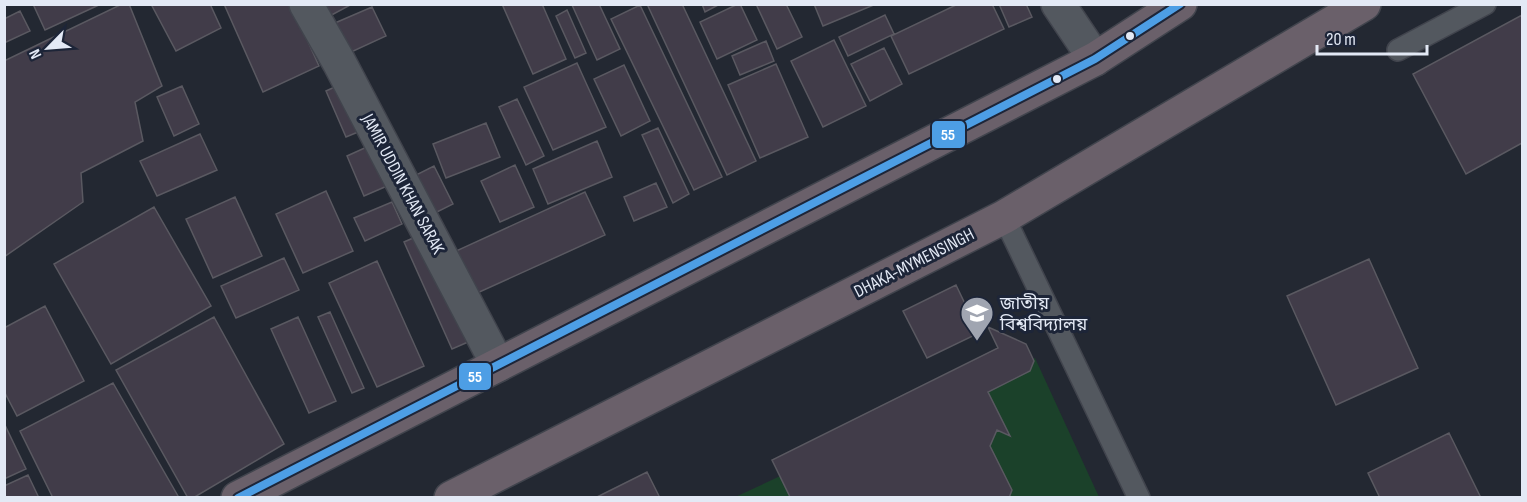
<svg xmlns="http://www.w3.org/2000/svg" width="1527" height="502" font-family="'Sofia Sans Condensed','Noto Sans Bengali',sans-serif">
<rect width="100%" height="100%" fill="#232832"/>
<path fill="#1b412a" d="M1035 358 1099 497 733 498Z"/>
<path fill="#413c49" stroke="#5a5961" stroke-width="1.5" d="M33 4H101L45 30Z
M122 4H129L162 86 135 102 143 141 81 173 83 202 4 257V61Z
M151 4H210L221 28 176 51Z
M224 4H291L319 66 263 92Z
M322 4H352L328 17Z
M502 4H542L566 59 533 74Z
M599 4 620 49 597 60 572 5Z
M647 4H682L756 161 727 175Z
M702 4H720L705 12Z
M738 4H740L757 40 717 59 700 22Z
M756 4H786L802 37 777 49Z
M814 4H876L823 26Z
M958 4H992L1004 29 909 74 891 36Z
M999 4H1026L1032 17 1009 27Z
M640 5 722 177 694 190 611 19Z
M372 7 386 36 349 53 335 23Z
M567 10 586 53 575 58 556 16Z
M20 11 30 31 4 43V19Z
M885 15 894 34 848 56 839 37Z
M1522 15V143L1466 174 1413 74Z
M834 40 866 106 823 127 791 61Z
M766 41 774 61 740 75 732 56Z
M884 48 902 84 870 101 851 64Z
M577 63 606 127 553 150 524 87Z
M776 64 808 137 760 158 728 85Z
M624 65 650 121 621 136 594 79Z
M182 86 199 124 174 136 157 97Z
M337 86 358 132 346 137 326 91Z
M517 99 544 156 526 165 499 107Z
M486 123 500 157 446 178 433 144Z
M658 128 689 194 673 203 642 135Z
M200 134 217 170 157 196 140 161Z
M597 141 612 177 548 204 533 169Z
M369 146 387 186 364 196 347 156Z
M515 165 534 207 500 222 481 181Z
M434 166 453 204 431 215 412 177Z
M656 183 667 207 634 221 624 197Z
M326 191 353 251 303 273 276 214Z
M585 192 605 235 475 294 456 251Z
M235 197 262 256 213 278 186 219Z
M392 202 402 224 365 241 354 218Z
M154 207 211 306 111 364 54 264Z
M420 235 468 342 452 349 404 242Z
M284 258 299 290 236 318 221 286Z
M1369 259 1418 368 1336 405 1287 296Z
M377 261 424 366 377 387 329 283Z
M956 285 979 333 927 358 903 311Z
M45 306 84 381 17 416 4 391V328Z
M330 312 364 388 352 393 318 317Z
M214 317 284 444 193 498H188L116 370Z
M298 317 336 401 309 413 271 329Z
M988 327 1026 344 1034 361 1030 371 988 392 1010 436 997 430 990 446 1012 490 1009 498H788L790 497 772 460 998 348Z
M113 383 178 496 175 498H53L20 431Z
M4 423 26 469 4 479Z
M1449 433 1481 498H1380L1368 473Z
M647 472 660 498H595Z
M28 475 39 498H4V486Z"/>
<g fill="none" stroke-linecap="round" stroke-linejoin="round">
<g stroke="#41444d" stroke-width="24">
<path id="service" d="M1398 50 1485 4
M1004 217 1139 498"/>
</g>
<g stroke="#41444d" stroke-width="36">
<path id="minor" d="M306 4 339 62 498 365
M1058 4 1095 59"/>
</g>
<g stroke="#41444d" stroke-width="36">
<path id="trunk" d="M238 498 1095 59 1180 4
M451 498 1004 217 1364 4"/>
</g>
<use href="#service" stroke="#53585f" stroke-width="21"/>
<use href="#minor" stroke="#53585f" stroke-width="33"/>
<use href="#trunk" stroke="#6a606a" stroke-width="33"/>
<g stroke="#1d2538" stroke-width="12">
<path id="bus-1" d="M238 498 1095 59 1180 4"/>
</g>
<use href="#bus-1" stroke="#4d9ee5" stroke-width="8"/>
</g>
<defs>
<g id="university-pin" transform="scale(1.725)"><path d="M0 17L-7.5 6A9.5 9.5 0 1 1 7.5 6Z" fill="#a0a5b1" stroke="#1d2538"/><path d="M0-5L7-2L0 1L-7-2ZM-4 1L0 2.5L4 1V4Q0 6-4 4Z" fill="#fff"/></g>
</defs>
<g fill-rule="evenodd">
<use href="#university-pin" x="977" y="313"/>
</g>
<g fill="#e3e9f5" stroke="#1d2538" stroke-width="2">
<circle cx="1130" cy="36" r="5"/>
<circle cx="1057" cy="79" r="5"/>
</g>
<g text-anchor="middle" dominant-baseline="central" stroke-width="6" stroke-linejoin="round" paint-order="stroke">
<g font-size="18" fill="#e3e9f5" stroke="#1d2538">
<text transform="translate(403 184) rotate(62)">JAMIR UDDIN KHAN SARAK</text>
<text transform="translate(914 263) rotate(-27)">DHAKA-MYMENSINGH</text>
</g>
<g font-size="18" fill="#e3e9f5" stroke="#1d2538" text-anchor="start">
<text x="1000" y="303">জাতীয়<tspan x="1000" dy="21">বিশ্ববিদ্যালয়</tspan></text>
</g>
</g>
<g stroke="#1d2538" stroke-width="2">
<rect x="931" y="120" width="35" height="29" rx="6" fill="#4d9ee5"/>
<rect x="458" y="362" width="34" height="29" rx="6" fill="#4d9ee5"/>
</g>
<g font-size="16" text-anchor="middle" font-weight="bold" fill="#fff">
<text x="948" y="140">55</text>
<text x="475" y="382">55</text>
</g>
<rect width="1527" height="502" fill="none" stroke="#e3e9f5" stroke-width="12"/>
<g transform="translate(48 48) rotate(245)" stroke="#1d2538" stroke-width="4.5" paint-order="stroke">
<path d="M0-4.5L10 22L0 15L-10 22Z" fill="#e3e9f5"/>
<text y="-9" font-size="16" font-weight="bold" text-anchor="middle" fill="#e3e9f5">N</text>
</g>
<path d="M1317 45v9h110v-9" fill="none" stroke="#e3e9f5" stroke-width="3"/>
<text x="1326" y="45" font-size="18" fill="#e3e9f5" stroke="#1d2538" stroke-width="4.5" paint-order="stroke">20 m</text>
</svg>
